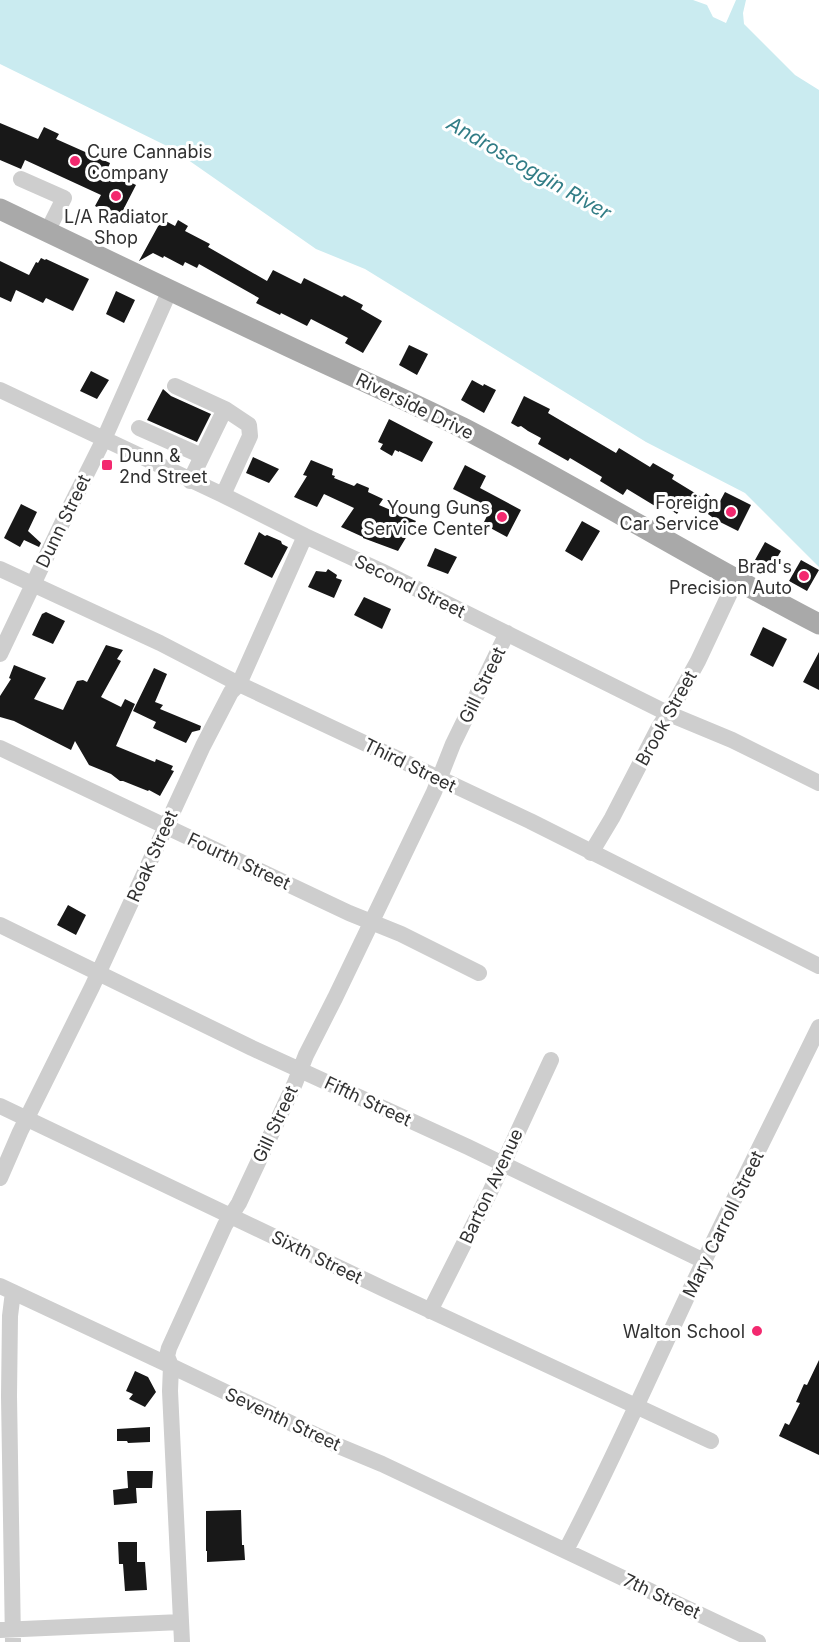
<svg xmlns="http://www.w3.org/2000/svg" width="819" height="1642" font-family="Inter,sans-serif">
<rect width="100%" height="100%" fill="#fff"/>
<path fill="#caebf0" d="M0 0H693L707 5 713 17 726 23 736 0H746L743 13 744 24 795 75 819 90V567L745 493 646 442 365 269 316 249 171 148 0 64Z"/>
<path fill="#181818" d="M0 123 38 139 44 127 59 134 56 139 110 163 107 171 136 185 119 218 95 206 101 195 25 160 21 169 0 160Z
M162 219 175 226 178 220 188 226 185 231 210 244 208 247 267 281 273 270 301 284 304 278 342 297 344 295 363 305 361 309 382 321 363 353 345 343 348 338 311 319 307 326 281 313 280 315 256 303 259 298 199 264 197 268 185 262 183 266 164 256 163 258 153 253 139 261Z
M41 258 45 260 46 259 89 279 73 311 46 298 43 303 16 290 11 302 0 297V261L29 275 36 262 38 263Z
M116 291 135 300 124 323 106 314Z
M409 345 428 354 417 375 399 365Z
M91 371 109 380 97 399 80 391Z
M472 380 483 386 484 384 496 390 484 413 461 400Z
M163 389 171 396 211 414 197 442 147 420Z
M524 396 550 409 548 413 616 453 619 448 650 467 653 463 674 475 672 479 703 498 706 493 719 503 725 492 751 505 738 531 712 518V517L689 500 685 507 682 506 677 514 658 502 655 506 627 489 623 495 600 481 602 477 570 458 568 461 538 444 541 438 528 431 521 426 518 427 511 423Z
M389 419 433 442 422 462 399 451V452L395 450 392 456 380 449 383 444 378 442Z
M253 457 279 469 269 483 246 473Z
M311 460 333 469 332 475 335 476 334 478 354 486 357 483 369 488 368 492 383 499 379 505 416 521 398 551 363 538V537L341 527 354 508 324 494 317 507 294 497 307 476 303 475Z
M465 465 486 476 480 488 521 510 507 537 483 524 491 508 453 489Z
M21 504 37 512 28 531 41 543 39 547 24 540 20 547 4 538Z
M582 521 600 531 582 561 565 551Z
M259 532 265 536 267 535 281 541 282 544 288 547 272 578 244 564Z
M765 542 781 551 771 568 755 560Z
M435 548 457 557 448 574 427 566Z
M801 560 819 570 807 591 789 581Z
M328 569 337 575 336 578 342 580 334 598 308 587 316 571 326 572Z
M364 597 391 609 382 629 354 615Z
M46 612 65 621 53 644 32 635 42 614Z
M763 627 787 639 773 667 750 655Z
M106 645 123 650 117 659 121 661 101 697 121 707 125 699 135 704 116 746 155 762 156 759 173 766 171 770 174 771 160 796 149 790 148 791 123 781H120L111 774 89 765 75 741 71 750 14 721 0 717V696L11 679 9 678 14 665 46 678 34 699 63 710 77 681 83 680 87 682Z
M819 652V690L803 682Z
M154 668 167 674 155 702 163 705 160 709 201 726 200 730 192 732 186 743 153 728 156 722 133 711Z
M68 905 86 915 76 935 57 925Z
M819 1360V1455L779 1436 785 1423 789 1425 800 1403 796 1402 804 1384 807 1385Z
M135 1371 148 1377 156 1392 145 1407 129 1399 133 1394 126 1391Z
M150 1427V1442L128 1443 127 1441H117V1429Z
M127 1471H153L152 1488H136L137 1503 114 1505 113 1490 128 1488Z
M241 1510 242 1545H244L245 1560 207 1562V1551H206V1511Z
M118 1542H137V1562H145L147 1590 125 1591 123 1564H119Z"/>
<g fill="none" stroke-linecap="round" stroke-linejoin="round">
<path stroke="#cecece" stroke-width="16" d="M21 179 64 198 47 232
M175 386 225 409 249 425 250 436 223 495
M0 390 223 495 305 536 381 571 667 713 732 740 819 783
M139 428 202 456
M190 481 225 409
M0 569 160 643 239 684 530 821 819 966
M0 654 66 515 104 439 170 290
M0 748 349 913 401 934 479 973
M591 853 612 818 659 727 678 697 698 661 736 580
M0 925 252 1048 468 1147 704 1261
M0 1106 386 1290 711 1441
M0 1178 20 1132 92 987 203 746 231 692 239 684 305 536
M0 1286 171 1366 341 1447 382 1464 475 1508 758 1642
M430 1311 490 1192 551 1060
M566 1550C612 1463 651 1373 693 1284 734 1198 777 1113 819 1027
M0 1630 181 1622
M13 1642 9 1396 10 1316 13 1292
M182 1642 170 1391 171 1366 167 1356 169 1348 225 1225 239 1203 295 1083 306 1055 335 998 434 792 453 744 507 633"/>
<path stroke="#a9a9a9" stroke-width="21" d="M0 209C92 253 183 297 275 340 338 370 401 397 463 428 583 490 699 562 819 624"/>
</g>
<g fill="#f3296f" stroke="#fff" stroke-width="2">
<circle cx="75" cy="161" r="6"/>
<circle cx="116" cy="196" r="6"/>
<rect x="101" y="459" width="12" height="12" rx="3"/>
<circle cx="731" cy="512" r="6"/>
<circle cx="502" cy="517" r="6"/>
<circle cx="804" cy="576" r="6"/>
<circle cx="757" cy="1331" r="6"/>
</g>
<g text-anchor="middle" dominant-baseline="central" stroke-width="6" stroke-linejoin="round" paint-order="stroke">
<g font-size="18" fill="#313131" stroke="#fff" text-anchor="end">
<text x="87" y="151" text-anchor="start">Cure Cannabis<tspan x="87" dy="21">Company</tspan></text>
<text x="116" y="216" text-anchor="middle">L/A Radiator<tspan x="116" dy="21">Shop</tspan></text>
<text x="119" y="455" text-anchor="start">Dunn &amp;<tspan x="119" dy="21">2nd Street</tspan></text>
<text x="719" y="502">Foreign<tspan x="719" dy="21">Car Service</tspan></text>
<text x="490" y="507">Young Guns<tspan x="490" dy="21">Service Center</tspan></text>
<text x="792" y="566">Brad's<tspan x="792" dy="21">Precision Auto</tspan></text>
<text x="745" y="1331">Walton School</text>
</g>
<g font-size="18" fill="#313131" stroke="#fff">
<text transform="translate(415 406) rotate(26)">Riverside Drive</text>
<text transform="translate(63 521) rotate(-64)">Dunn Street</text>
<text transform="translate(410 586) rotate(26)">Second Street</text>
<text transform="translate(482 685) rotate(-64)">Gill Street</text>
<text transform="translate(666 718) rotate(-61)">Brook Street</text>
<text transform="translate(410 765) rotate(26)">Third Street</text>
<text transform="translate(152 856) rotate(-66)">Roak Street</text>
<text transform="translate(239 861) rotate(25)">Fourth Street</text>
<text transform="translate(368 1101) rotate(25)">Fifth Street</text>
<text transform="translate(275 1124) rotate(-65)">Gill Street</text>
<text transform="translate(491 1186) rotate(-65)">Barton Avenue</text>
<text transform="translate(723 1224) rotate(-64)">Mary Carroll Street</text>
<text transform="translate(317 1257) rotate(26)">Sixth Street</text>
<text transform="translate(283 1419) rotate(25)">Seventh Street</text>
<text transform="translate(662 1596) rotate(25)">7th Street</text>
</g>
<g font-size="20" font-style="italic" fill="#327d86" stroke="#fff">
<text transform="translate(529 168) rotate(30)">Androscoggin River</text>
</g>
</g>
</svg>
